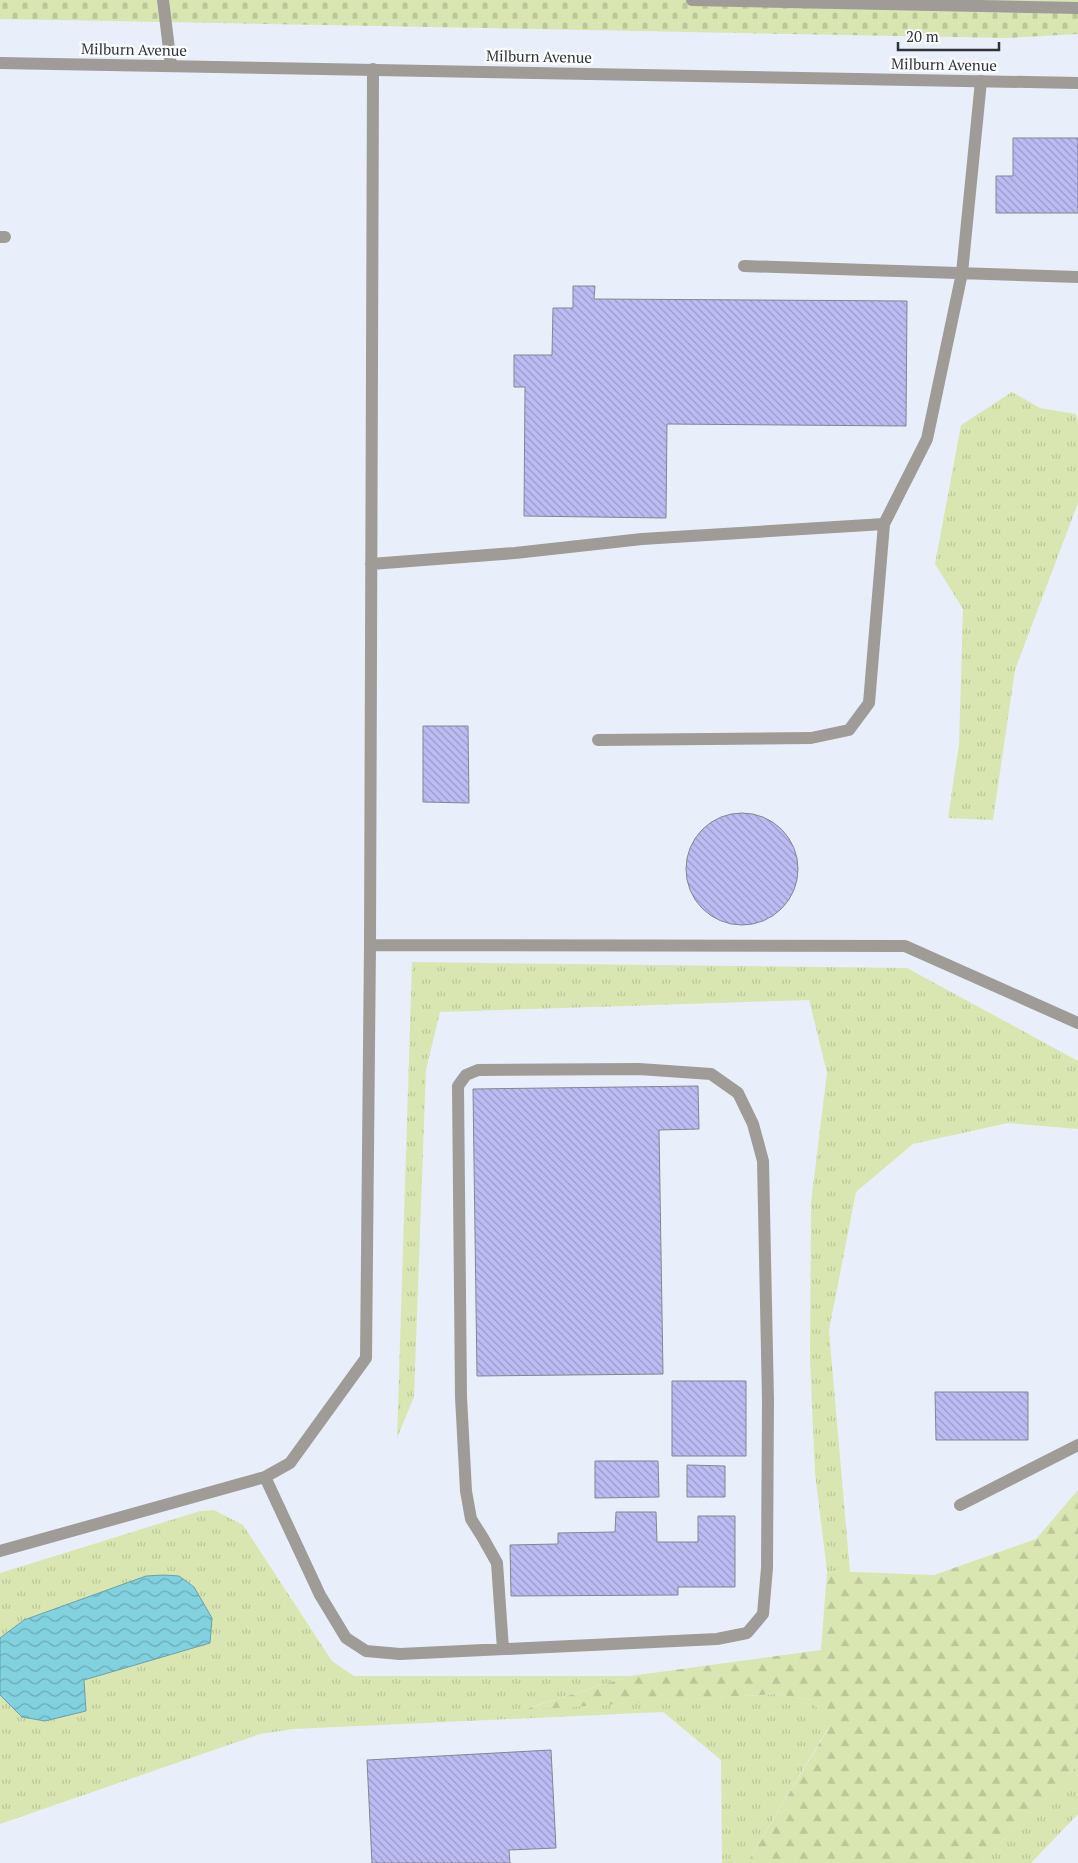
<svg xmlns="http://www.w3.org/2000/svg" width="1078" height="1863" font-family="'PT Serif',serif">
<defs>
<pattern id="grass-tufts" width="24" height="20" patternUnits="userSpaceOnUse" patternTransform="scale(1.25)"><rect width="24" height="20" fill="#dae6b1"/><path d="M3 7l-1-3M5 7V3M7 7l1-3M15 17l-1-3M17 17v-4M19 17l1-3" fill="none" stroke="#bbc699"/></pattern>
<pattern id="forest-firs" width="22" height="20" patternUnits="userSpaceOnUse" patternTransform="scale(1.25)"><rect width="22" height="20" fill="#dae6b1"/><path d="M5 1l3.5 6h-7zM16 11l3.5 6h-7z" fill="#bbc699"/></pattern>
<pattern id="cemetery-stones" width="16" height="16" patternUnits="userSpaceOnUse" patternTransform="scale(1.25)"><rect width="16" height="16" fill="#dae6b1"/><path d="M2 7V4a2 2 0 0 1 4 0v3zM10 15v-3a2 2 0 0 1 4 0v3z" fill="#bbc699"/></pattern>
<pattern id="water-waves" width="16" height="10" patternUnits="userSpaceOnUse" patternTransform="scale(1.25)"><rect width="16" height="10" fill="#82d1df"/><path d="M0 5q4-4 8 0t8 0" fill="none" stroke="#6baab6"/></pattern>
<pattern id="building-back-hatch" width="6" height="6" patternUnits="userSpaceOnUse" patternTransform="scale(1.25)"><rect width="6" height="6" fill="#bcbcf4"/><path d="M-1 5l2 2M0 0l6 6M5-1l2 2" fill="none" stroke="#9999c6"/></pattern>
</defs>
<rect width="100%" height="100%" fill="#e9effa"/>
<path fill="url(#grass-tufts)" d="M1012 392 1040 408 1076 414 1078 423V503L1015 670 993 820 948 818 959 744 963 609 935 564 961 425Z
M412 962 907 968 1078 1061V1129L1008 1123 913 1144 856 1192 829 1330 850 1572 827 1571 815 1473 810 1360 811 1202 827 1073 809 1000 440 1012 426 1070 414 1397 397 1438Z
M214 1510 243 1525 332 1661 354 1676H630L525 1709 775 1694 813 1700 828 1728 747 1863H722L721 1760 663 1712 294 1729 260 1734 0 1824V1573L200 1511Z
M1078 1765V1814L1031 1863H981Z"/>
<path fill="url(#forest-firs)" d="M1078 1490V1765L981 1863H747L828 1729 813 1700 775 1694 523 1710 630 1676 821 1650 827 1571 934 1575 1036 1539Z"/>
<path fill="url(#cemetery-stones)" d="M0 0H1078V34L1007 38 0 19Z"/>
<path fill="url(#water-waves)" stroke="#69a1ac" d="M164 1575 179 1576 194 1587 212 1618 210 1643 84 1680 86 1711 45 1721 22 1717 0 1695V1638L24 1620 146 1576Z"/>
<path fill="url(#building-back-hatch)" stroke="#858590" d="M1013 138H1078V213H996V176H1013Z
M573 286H595L594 299 907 301 906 426 667 424 666 518 524 516 525 387H514V355H552L553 308H573Z
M423 726H468L469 803 423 802Z
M686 869a56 56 0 1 1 112 0a56 56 0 1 1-112 0Z
M698 1086 699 1129 659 1130 663 1374 477 1376 473 1089Z
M672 1381H746V1456H672Z
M935 1392H1028V1440H936Z
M595 1461H658L659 1497 595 1498Z
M687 1465 725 1466V1497H687Z
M616 1512H656L657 1542H698V1516H735V1587H678V1595L511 1596 510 1545 558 1544V1533L615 1532Z
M551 1750 556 1848 509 1850 510 1863H372L367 1760Z"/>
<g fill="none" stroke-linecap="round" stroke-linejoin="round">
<path stroke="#9f9b97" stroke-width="12" d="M163 0 171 65
M692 0 1078 8
M0 237H5
M744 266 1078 277
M371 564 515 553 642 539 884 524
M598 740 811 738 849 730 869 703 884 524 927 439 962 273 981 81
M370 945 905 946 1078 1023
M265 1477 320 1595 346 1638 366 1651 400 1654 717 1639 747 1633 763 1614 767 1568 768 1400 763 1161 753 1124 738 1093 711 1074 639 1069 478 1070 466 1075 458 1086 461 1397 466 1491 471 1519 483 1538 497 1563 503 1649
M960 1505 1078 1445
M0 1551 265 1477 290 1463 366 1358 370 945 373 69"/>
<path stroke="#9f9b97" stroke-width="12" d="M0 63 1078 83"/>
</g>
<g text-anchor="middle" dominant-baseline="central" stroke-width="5" stroke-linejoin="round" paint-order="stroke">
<g font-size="15" fill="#2f3236" stroke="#fbfcfe">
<text transform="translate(134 49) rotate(1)">Milburn Avenue</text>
<text transform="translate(539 56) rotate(1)">Milburn Avenue</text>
<text transform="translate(944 64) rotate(1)">Milburn Avenue</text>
</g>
</g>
<path d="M898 42v8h101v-8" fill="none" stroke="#2f3236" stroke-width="2.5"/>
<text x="906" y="42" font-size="15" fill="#2f3236" stroke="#fbfcfe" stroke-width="4" paint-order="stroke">20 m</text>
</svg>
